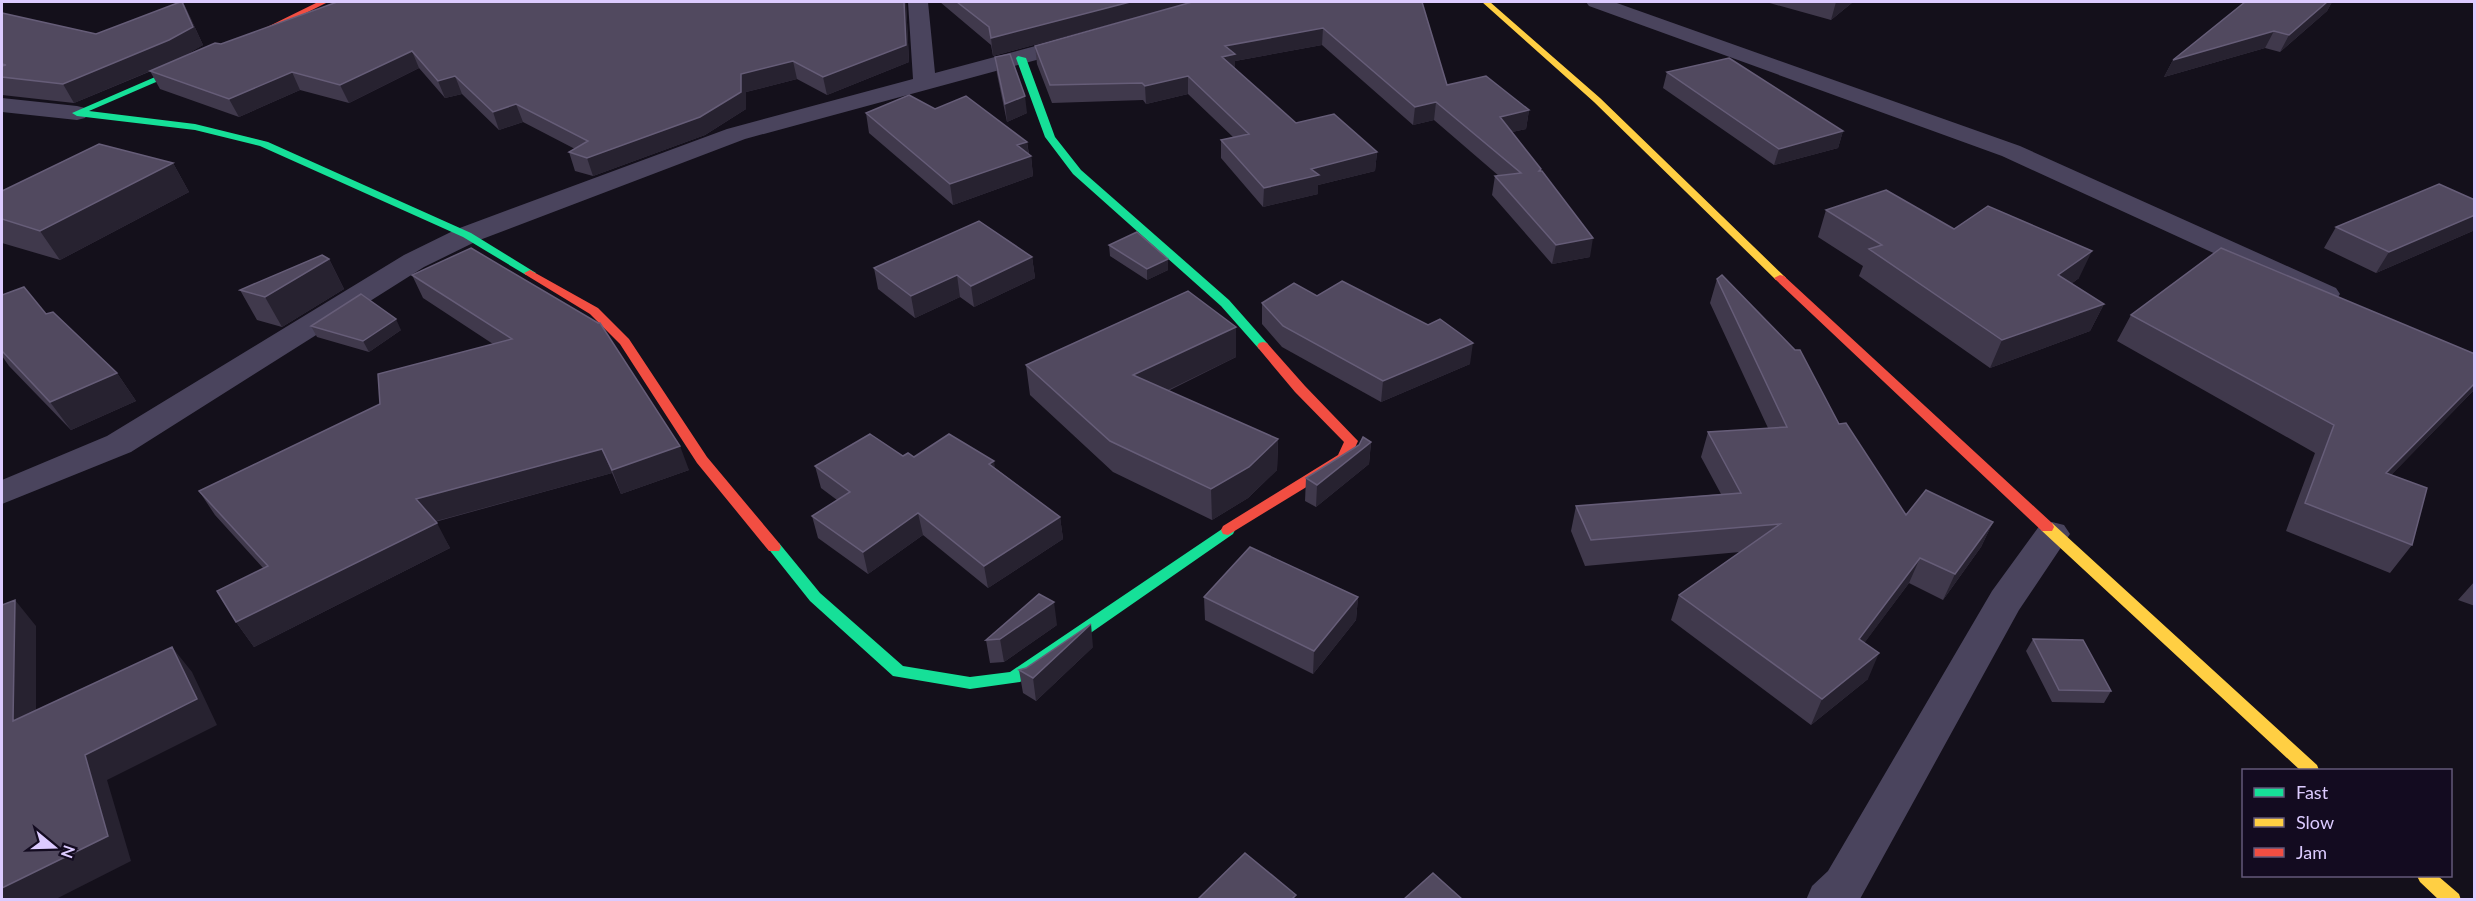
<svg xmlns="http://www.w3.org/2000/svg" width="2476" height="901" font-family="Lato,sans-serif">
<rect width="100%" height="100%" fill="#14101b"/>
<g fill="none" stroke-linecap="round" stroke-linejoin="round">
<path fill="#4a445d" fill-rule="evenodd" d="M908 2H928L935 73 1080 34 1088 36 1091 41 1088 46 745 139 477 241 424 267 131 452 2 504V480L107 436 404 255 457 229 727 129 913 79Z
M1586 2H1614L2020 146 2336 288 2340 294 2336 300 2326 303 2316 300 2002 156 1589 6Z
M2 98 77 106 85 108 89 113 85 118 77 120 2 112Z
M2052 522 2064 525 2070 534 2019 610 1860 899 1806 900 1812 886 1828 871 1992 591 2040 525Z"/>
<path fill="#16e098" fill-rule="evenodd" d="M1018 56 1026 58 1055 137 1081 170 1229 300 1267 343 1269 346 1267 349H1259L1221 306 1073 174 1045 137 1016 58Z
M192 61 200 63 89 111 195 124 268 142 471 233 536 273 534 275H526L463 237 260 146 195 130 77 116 72 113Z
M1228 525 1233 526 1235 530 1233 534 1020 682 970 689 893 676 810 601 767 547 769 543H779L820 593 903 666 970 677 1010 672Z"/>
<path fill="#ffcf43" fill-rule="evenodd" d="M1482 2H1490L1600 98 1784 276 1786 278 1784 280H1776L1594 102Z
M2047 522 2052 523 2317 765 2319 770H2300L2042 531 2040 527 2042 523Z
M2417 876H2438L2459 894 2461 900H2439L2420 882Z"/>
<path fill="#f24e42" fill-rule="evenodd" d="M318 2H328L258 37 251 35Z
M530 270 598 308 629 339 707 457 779 543 781 547 779 551H769L697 463 620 344 590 314 526 275 524 273Z
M1780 275 1784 276 2052 523 2054 527 2052 531H2042L1776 280 1774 278Z
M1263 342 1267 343 1305 386 1358 441 1349 461 1228 535 1223 534 1221 530 1223 526 1338 455 1344 442 1295 392 1259 349 1257 346 1259 343Z"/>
</g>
<path fill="#40394c" d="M183 2 191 19 203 45 180 58 221 44 906 2 909 62 827 95 797 79 746 92V109L705 135 593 176 575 171 569 152 575 149 523 122 499 130 462 94 445 98 419 68 349 103 300 90 239 117 160 89 150 71 168 64 74 103 2 95V13L96 34Z
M940 2H1192L993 56 991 45Z
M1422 2 1447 85 1529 110 1526 129 1512 132 1540 171 1590 257 1552 264 1492 195 1495 176H1499L1434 120 1413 125 1322 45 1235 61V69L1296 123 1377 152 1375 171 1318 185V194L1263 207 1221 158V140L1233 137 1188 94 1146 104 1143 100 1052 103 1037 64 1035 46Z
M1766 2H1853L1831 20Z
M2245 2H2332L2327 11 2280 52 2265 48 2164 77 2173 60Z
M995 57 1027 113 1007 122 997 74Z
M1667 72 1843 131 1838 148 1774 165 1663 88Z
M935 109 1027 142 1029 154 1031 156 1033 176 953 205 869 133 866 113Z
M173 163 189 192 60 260 2 243V191Z
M2475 200V230L2376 273 2324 248 2336 227Z
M1826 210 2079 278 2071 284 2104 304 2090 331 1990 368 1859 276 1863 266 1818 237Z
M1109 245 1168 259V270L1147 280 1110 256Z
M471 248 689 470 621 494 612 473 435 522 450 548 254 647 236 622 263 568 215 515 199 491 380 404 493 344 423 298 412 275Z
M1032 257 1035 278 974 307 960 297 915 318 878 289 874 268Z
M329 259 344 289 282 327 257 320 240 290Z
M1717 279 1839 424 1906 515 1993 522 1981 547 1943 600 1909 583 1864 643 1868 679 1811 725 1671 620 1679 595 1740 552 1585 566 1571 531 1576 506 1721 494 1701 457 1708 432 1768 428 1710 303Z
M2 295 46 314 117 373 136 401 71 430 9 366 2 356Z
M1317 296 1470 364 1381 402 1282 347 1262 324V303Z
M2131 315 2475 354V389L2391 475 2412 545 2390 573 2286 531 2315 453 2117 341Z
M311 326 401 330 369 352 317 337Z
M1236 327V357L1168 391 1278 439 1277 470 1248 498 1212 520 1113 472 1030 395 1026 365Z
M1371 442 1369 464 1316 507 1305 501 1306 478Z
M903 456 995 468 1060 517 1063 539 988 588 923 535 868 574 818 538 812 516 837 500 821 488 815 466Z
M2475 581V606L2458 600Z
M1204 597H1358L1356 620 1313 674 1205 620Z
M1057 625 1004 662 990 663 986 640Z
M2033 639 2111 691 2104 703 2052 702 2026 651Z
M1093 647 1036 701 1023 693 1019 670Z"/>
<path fill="#272230" d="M182 2 191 19 203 45 179 59 74 103 63 84Z
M904 2H908H906L909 62 827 95 823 77Z
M1130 2H1192L993 56 991 38Z
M1836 2H1853L1831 20Z
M2327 2H2332L2327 11 2280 52 2289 35Z
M1323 28 1322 45 1235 61V71L1222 57 1225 46Z
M2274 31 2265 48 2164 77 2173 60Z
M412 51 419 68 349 103 340 85Z
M793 61 797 79 746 92V109L705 135 593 176 587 158 741 74Z
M292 72 300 90 239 117 229 99Z
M455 76 462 94 445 98 438 81Z
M1188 76V94L1146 104 1145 86Z
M1025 96 1027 113 1007 122 1005 104Z
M1436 102 1434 120 1413 125 1415 107Z
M516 104 523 122 499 130 493 112Z
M1529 110 1526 129 1498 135 1500 117Z
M1843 131 1838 148 1774 165 1779 149Z
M1027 142 1029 157 1031 156 1033 176 953 205 950 184 1017 145Z
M1377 152 1375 171 1318 185V194L1263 207 1264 188 1311 169Z
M173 163 189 192 60 260 40 231Z
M2475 215V230L2376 273 2389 252Z
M1593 238 1590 257 1552 264 1556 245Z
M2092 251 2079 278 2045 303 2058 275Z
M1032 257 1035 278 974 307 971 286Z
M329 259 344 289 282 327 265 297Z
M1168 259V270L1147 280V269Z
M957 275 960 297 915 318 911 296Z
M2104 304 2090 331 1990 368 2002 340Z
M396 319 401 330 369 352 363 341Z
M1236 327V357L1135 406 1133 375Z
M1473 343 1470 364 1381 402 1383 381Z
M117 373 136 401 71 430 50 402Z
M2475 383V389L2366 501 2386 473Z
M1278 439 1277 470 1248 498 1212 520 1211 489Z
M1371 442 1369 464 1316 507 1317 485Z
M680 446 689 470 621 494 612 470Z
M602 449 612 473 429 523 416 499Z
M994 461 997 482 989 464Z
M918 513 923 535 868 574 863 552Z
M1060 517 1063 539 988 588 984 566Z
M1993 522 1981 547 1943 600 1955 574Z
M437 523 450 548 254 647 236 622Z
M1920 558 1909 583 1848 665 1859 639Z
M1358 597 1356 620 1313 674 1314 651Z
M15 600 36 626V747L13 721Z
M1054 602 1057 625 1004 662 1000 639Z
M1091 624 1093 647 1036 701 1033 678Z
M172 647 192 672 217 725 107 780 131 861 54 900H2V888L85 755Z
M1879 653 1868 679 1811 725 1822 699Z"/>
<path fill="#51495f" stroke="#665d78" stroke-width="1.5" d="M180 2H182L193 27 169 40 63 84 2 77V66L6 65 2 64V13L96 34Z
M337 2H904L906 45 823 77 793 61 741 74V92L700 117 587 158 569 152 588 141 516 104 493 112 455 76 438 81 412 51 340 85 292 72 229 99 150 71 215 43 221 44Z
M957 2H1130L991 38 989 27Z
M1192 2H1422L1447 85 1486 76 1529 110 1500 117 1541 169 1539 171H1542L1593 238 1556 245 1495 176 1521 173 1436 102 1415 107 1323 28 1225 46 1235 54 1222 57 1296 123 1334 114 1377 152 1311 169 1319 175 1264 188 1221 140 1249 134 1188 76 1145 86 1142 83 1050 85 1035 46Z
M2245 2H2327L2289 35 2274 31 2173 60Z
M1010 54 1025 96 1005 104 995 57Z
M1729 58 1843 131 1779 149 1667 72Z
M909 95 935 109 966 96 1027 142 1017 145 1031 156 950 184 866 113Z
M99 144 173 163 40 231 2 219V191Z
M2439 184 2475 200V215L2389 252 2336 227Z
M1886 190 1954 229 1988 206 2092 251 2058 275 2104 304 2002 340 1869 249 1882 245 1826 210Z
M979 221 1032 257 971 286 957 275 911 296 874 268Z
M1137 232 1168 259 1147 269 1109 245Z
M471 248 598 323H600L680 446 612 470 602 449 416 499 437 523 236 622 217 591 268 566 199 491 380 404 378 374 512 339 412 275Z
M2221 248 2475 354V383L2386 473 2427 488 2412 545 2305 503 2334 425 2131 315Z
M322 255 329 259 265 297 240 290Z
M1722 275 1795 350H1800L1839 424 1846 423 1906 515 1926 490 1993 522 1955 574 1920 558 1859 639 1879 653 1822 699 1679 595 1780 524 1591 540 1576 506 1741 493 1708 432 1787 427 1717 279Z
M1342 281 1428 325 1440 319 1473 343 1383 381 1283 326 1262 303 1294 283 1317 296Z
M24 287 46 314 53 312 117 373 50 402 2 351V295Z
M1188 291 1236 327 1133 375 1278 439 1249 467 1211 489 1110 441 1026 365Z
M361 294 396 319 363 341 311 326Z
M870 434 903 456 908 453 914 457 949 434 994 461 989 464 1060 517 984 566 918 513 863 552 812 516 850 492 815 466Z
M1363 437 1371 442 1317 485 1306 478 1359 445Z
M1250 547 1358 597 1314 651 1204 597Z
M1039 594 1054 602 1000 639 986 640Z
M15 600 13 721 172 647 197 699 85 755 108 836 2 888V605Z
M1091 624 1033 678 1019 670 1026 668Z
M2033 639 2083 640 2111 691 2059 690Z
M1245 853 1296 895 1291 900H1197Z
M1433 873 1463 900H1403Z"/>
<rect width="2476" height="901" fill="none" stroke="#dccbff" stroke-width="6"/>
<rect x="2242" y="769" width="210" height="108" fill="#130b20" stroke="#635879" stroke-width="1.5"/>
<rect x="2254" y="788" width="30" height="9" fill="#16e098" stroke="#635879" stroke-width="1.5"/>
<text x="2296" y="799" font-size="18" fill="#dccbff">Fast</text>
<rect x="2254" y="818" width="30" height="9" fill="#ffcf43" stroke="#635879" stroke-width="1.5"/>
<text x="2296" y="829" font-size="18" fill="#dccbff">Slow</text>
<rect x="2254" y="848" width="30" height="9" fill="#f24e42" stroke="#635879" stroke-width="1.5"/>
<text x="2296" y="859" font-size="18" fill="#dccbff">Jam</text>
<g transform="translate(54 847) rotate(109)" stroke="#130b20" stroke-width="4.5" paint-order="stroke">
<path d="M0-4.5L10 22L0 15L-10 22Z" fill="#dccbff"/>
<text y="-9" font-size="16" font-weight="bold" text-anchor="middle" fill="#dccbff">N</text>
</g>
</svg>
